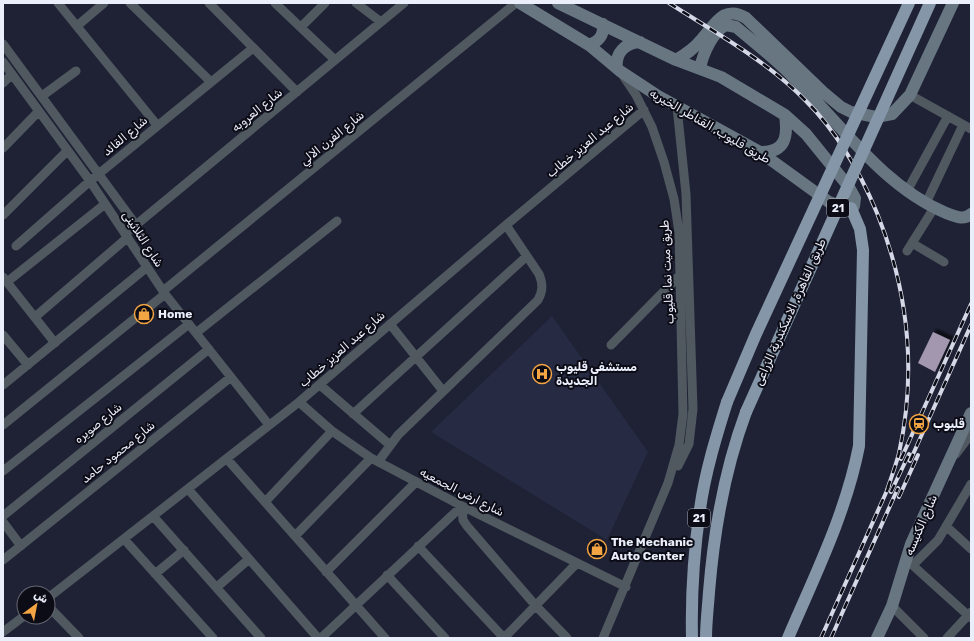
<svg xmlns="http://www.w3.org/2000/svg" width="974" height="641" font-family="Rubik,Vazirmatn,sans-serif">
<defs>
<filter id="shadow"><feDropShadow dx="3.5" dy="-3.5" stdDeviation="1" flood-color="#0009"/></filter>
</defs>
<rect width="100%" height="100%" fill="#1f2235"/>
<path fill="#262a43" d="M552 316 648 452 607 540 431 432Z"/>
<path fill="#a297ae" filter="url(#shadow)" d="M933 332 950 340 935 372 918 363Z"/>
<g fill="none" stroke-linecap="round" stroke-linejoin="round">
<path stroke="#505860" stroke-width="9" d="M58 3 157 125
M130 3 211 82
M209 3 297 92
M275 3 335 60
M356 3 381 22
M77 26 104 3
M301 27 325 3
M3 44 136 225
M3 62 90 181 165 294 269 425
M3 83 12 74
M910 95 971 129
M42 96 76 71
M677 107 686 194 693 409 689 444 678 466
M3 148 39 111
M907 191 948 116
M926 203 963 125
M3 215 67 151
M125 234 404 3
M912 243 944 262
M16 246 90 181 253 48
M907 251 934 208
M3 277 55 343
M7 282 105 204
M163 291 516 3
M35 317 127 238
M390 324 443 391
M196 333 337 221
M3 335 28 365
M611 345 680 275
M3 385 146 268
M320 385 390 445
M299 402 332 431 371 458 462 506 626 587
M353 414 527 256
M3 425 165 294
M956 454 971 434
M227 459 385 638
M378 462 398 435 538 300C543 291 543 284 539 274L506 225
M3 471 189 324
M188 489 318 638
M265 502 332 431
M462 506 463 520 467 526 536 606 567 638
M3 516 209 349
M153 516 261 638
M3 522 21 546
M946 526 971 549
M295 536 371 458
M124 539 213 638
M418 546 504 638
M3 560 231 377
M909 562 971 618
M913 565 938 540 971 484
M326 572 416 482
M155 574 184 550
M387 575 445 638
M217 587 249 559
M48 598 299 402 506 225 644 110
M48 606 79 638
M892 606 924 638
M3 632 24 616
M321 638 462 506
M504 638 577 563
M603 638 668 483 679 445 683 414 679 232 674 199 664 162 652 127 636 95 622 74
M947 638 971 612"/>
<path stroke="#687682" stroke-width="12" d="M520 3 589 45 620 71 658 96 760 152 829 202 846 208 854 206 855 198 849 187 806 134 785 115 721 77 676 60 558 3
M589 45C600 41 604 35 603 24
M676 60C686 54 694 49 701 40 715 25 723 4 746 18L823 92 841 107 851 112 876 117 892 114 910 95 953 3
M617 68C615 53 625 43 640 42
M700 68C703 54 713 31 726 25L736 27C756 44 777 60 795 79 842 126 884 187 946 213 955 216 963 221 971 214
M760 152C786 153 788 136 785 115
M877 638 892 606 911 544 971 413"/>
<path stroke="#8496a8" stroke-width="12" d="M692 638C691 596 694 551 700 509 705 473 716 437 727 402
M706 638C706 623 708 607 709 592 714 530 724 471 746 412
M788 638C815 575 846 513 859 446L863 250 860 229 851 208"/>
<g stroke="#d5d8e6" stroke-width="4">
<path id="rail" d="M669 3C716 33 767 61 806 101 838 133 860 172 877 213 908 290 917 371 899 453 896 465 891 478 887 490
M901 459 971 304
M910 461 971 325
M891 492 909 454
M899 497 918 455
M821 638 889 486
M831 638 898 488"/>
</g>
<use href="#rail" stroke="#0b0c15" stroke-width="2.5" stroke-dasharray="8" stroke-linecap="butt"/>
<path stroke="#8496a8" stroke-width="12" d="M727 402 756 334 909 3
M746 412 930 3"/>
</g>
<defs>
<g id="shop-ring" transform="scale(1)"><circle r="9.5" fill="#0b0c15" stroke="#f3a443" stroke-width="1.5"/><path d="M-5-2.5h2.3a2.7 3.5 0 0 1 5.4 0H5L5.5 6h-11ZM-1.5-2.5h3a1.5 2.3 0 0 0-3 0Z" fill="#f3a443"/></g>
<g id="hospital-ring" transform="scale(1)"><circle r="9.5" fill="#0b0c15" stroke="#f3a443" stroke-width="1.5"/><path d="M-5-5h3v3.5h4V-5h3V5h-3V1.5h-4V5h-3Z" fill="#f3a443"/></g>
<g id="station-ring" transform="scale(1)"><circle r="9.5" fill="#0b0c15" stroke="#f3a443" stroke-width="1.5"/><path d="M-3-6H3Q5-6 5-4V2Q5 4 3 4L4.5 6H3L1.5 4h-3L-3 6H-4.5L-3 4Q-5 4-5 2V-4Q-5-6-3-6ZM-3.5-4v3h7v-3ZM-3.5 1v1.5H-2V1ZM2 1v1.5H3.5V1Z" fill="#f3a443"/></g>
</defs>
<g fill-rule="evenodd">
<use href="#shop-ring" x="144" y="314"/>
<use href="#hospital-ring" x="542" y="374"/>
<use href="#station-ring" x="919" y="424"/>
<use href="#shop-ring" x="597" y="549"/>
</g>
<g text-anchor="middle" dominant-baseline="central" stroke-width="4" stroke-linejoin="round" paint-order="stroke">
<g fill="#0b0c15" stroke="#a8aab6" stroke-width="1">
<rect x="827" y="199" width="22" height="18" rx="3"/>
<rect x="688" y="509" width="22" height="18" rx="3"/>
</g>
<g font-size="11" font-weight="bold" fill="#ebeefb">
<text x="838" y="208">21</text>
<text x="699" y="518">21</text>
</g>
<g font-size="12" fill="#ebeefb" stroke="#0b0c15">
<text transform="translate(257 110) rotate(-39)">شارع العروبه</text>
<text transform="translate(710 126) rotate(30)">طريق قليوب, القناطر الخيريه</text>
<text transform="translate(125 136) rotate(-40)">شارع القائد</text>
<text transform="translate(332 138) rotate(-39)">شارع الفرن الالي</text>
<text transform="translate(590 140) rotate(-40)">شارع عبد العزيز خطاب</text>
<text transform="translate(143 239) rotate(57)">شارع الثلاثينى</text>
<text transform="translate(667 272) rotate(-93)">طريق ميت نما, قليوب</text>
<text transform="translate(790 312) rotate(-66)">طريق القاهرة, الاسكندرية الزراعى</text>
<text transform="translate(342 349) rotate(-41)">شارع عبد العزيز خطاب</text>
<text transform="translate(98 423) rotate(-39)">شارع صويره</text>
<text transform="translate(118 452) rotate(-39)">شارع محمود حامد</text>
<text transform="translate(462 492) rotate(27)">شارع ارض الجمعيه</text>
<text transform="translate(921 525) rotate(-67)">شارع الكنيسه</text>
</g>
<g font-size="12" font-weight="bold" fill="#ebeefb" stroke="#0b0c15" text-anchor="start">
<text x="158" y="314">Home</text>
<text x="556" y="367">مستشفى قليوب<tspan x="556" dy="14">الجديدة</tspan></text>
<text x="933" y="424">قليوب</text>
<text x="611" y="542">The Mechanic<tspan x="611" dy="14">Auto Center</tspan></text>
</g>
</g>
<rect width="974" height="641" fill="none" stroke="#ebeefb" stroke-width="8"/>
<g transform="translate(36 605) rotate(32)"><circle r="19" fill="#0b0c15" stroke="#656671"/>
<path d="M0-3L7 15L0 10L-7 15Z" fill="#f3a443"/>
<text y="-6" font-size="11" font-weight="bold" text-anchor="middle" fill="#ebeefb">ش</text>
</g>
</svg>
